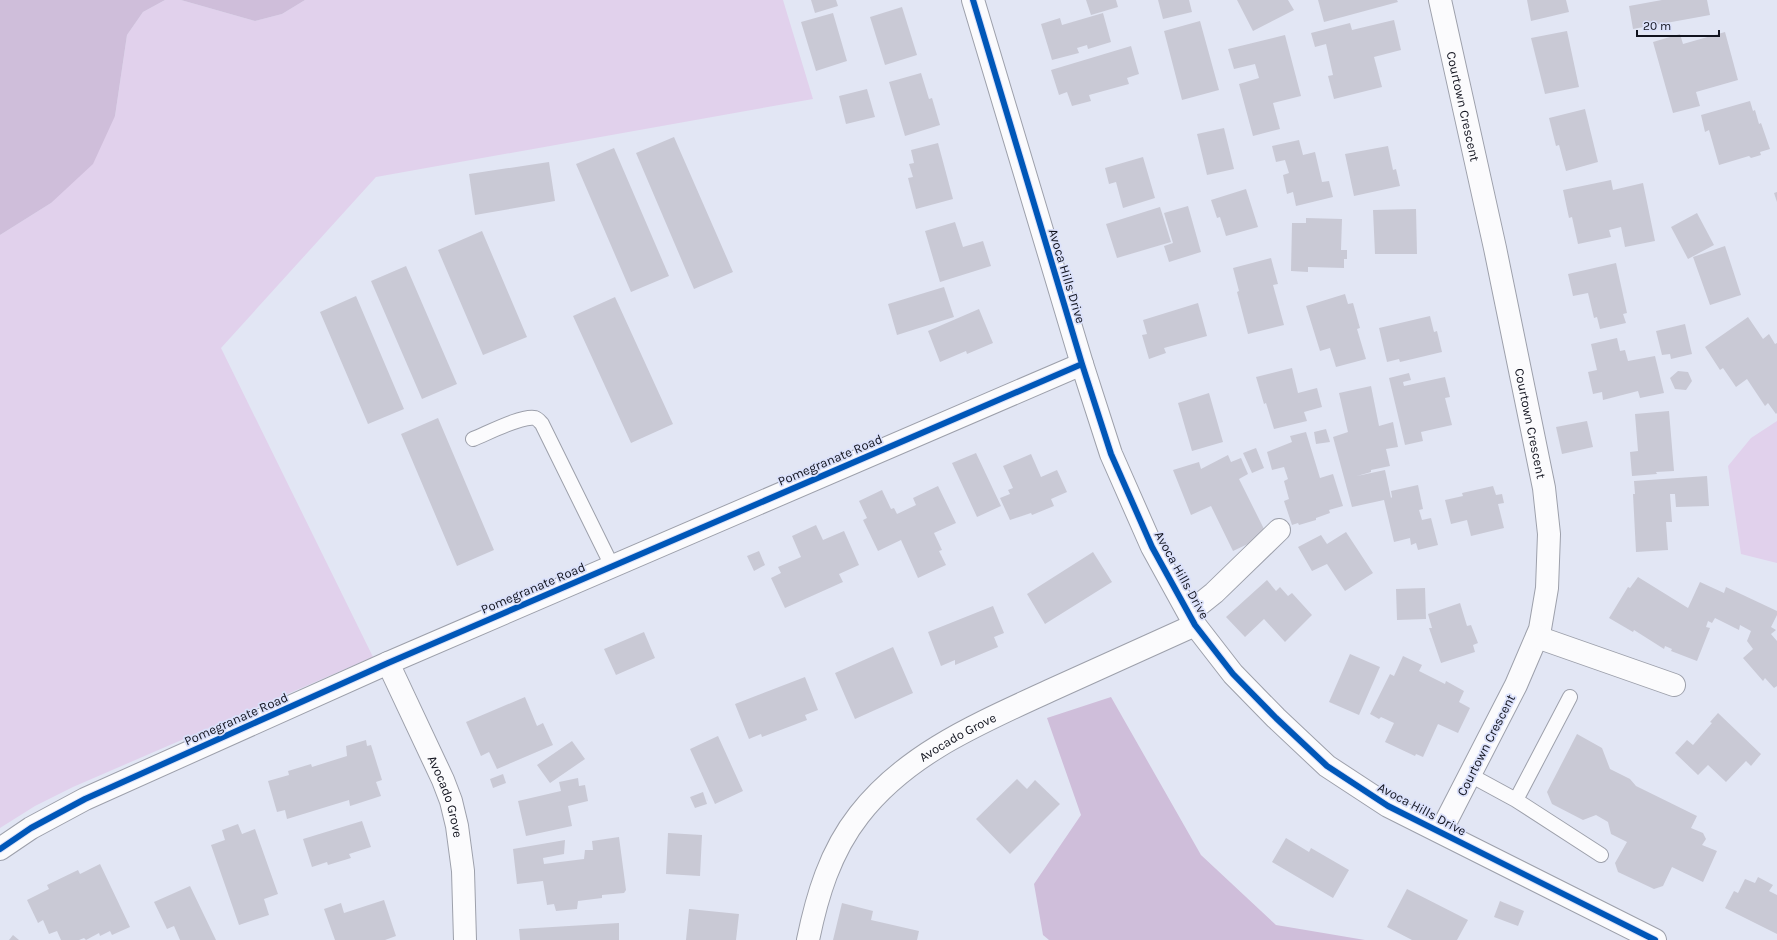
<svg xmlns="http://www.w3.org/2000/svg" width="1777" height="940" font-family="Karla,sans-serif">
<rect width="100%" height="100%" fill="#e2e6f4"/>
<path fill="#e1d1ec" d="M165 0H181L255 21 282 14 305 0H783L813 99 376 177 221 348 373 657 73 787 35 806 0 828V235L51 203 115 116 127 35 143 12Z
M1777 421V563L1741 554 1728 466 1751 438Z"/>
<path fill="#cfbeda" d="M0 0H165L143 12 127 35 115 116 93 164 51 203 0 235Z
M181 0H305L282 14 255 21Z
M1111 697 1201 855 1276 925 1365 940H1049L1043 935 1034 884 1081 815 1047 718Z"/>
<path fill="#c9c9d5" d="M811 0H836L838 6 815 13Z
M1086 0H1116L1118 7 1091 15Z
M1158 0H1189L1192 12 1163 19Z
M1237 0H1288L1294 10 1253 31Z
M1318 0H1397L1398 2 1324 22Z
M1527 0H1566L1569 12 1531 21Z
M1662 0H1707L1710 15 1633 29 1629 6Z
M902 7 917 55 885 65 870 17Z
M833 13 847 61 816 71 801 22Z
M1103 13 1111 42 1088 49 1087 45 1077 48 1079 53 1052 60 1041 24 1060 18 1062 25Z
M1394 20 1401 50 1374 57 1382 87 1334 99 1328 76 1333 75 1326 44 1315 47 1311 33 1350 23 1352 30Z
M1200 21 1219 90 1182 100 1164 31Z
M1567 31 1579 87 1545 94 1531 38Z
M1725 32 1738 80 1696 92 1700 106 1673 113 1653 42 1680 34 1683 44Z
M1285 35 1301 96 1273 103 1280 129 1253 136 1239 84 1259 78 1255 64 1234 69 1228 49Z
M1131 46 1139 74 1127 78 1129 84 1089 95 1091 101 1072 106 1067 92 1059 95 1051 70Z
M921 73 929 99 932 98 940 125 905 136 889 82Z
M867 89 875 117 846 124 839 96Z
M1750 101 1753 111 1755 110 1759 124 1761 123 1770 149 1760 152 1761 155 1751 158 1749 156 1719 165 1709 130 1705 132 1701 115Z
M1585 109 1598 162 1566 171 1559 145 1556 146 1549 118Z
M1224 128 1234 169 1207 175 1197 134Z
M674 137 733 272 694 289 636 153Z
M1299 140 1303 155 1315 152 1322 182 1329 181 1333 197 1296 206 1293 192 1287 194 1283 175 1289 173 1285 160 1276 162 1272 146Z
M938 143 953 199 916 209 908 178 913 177 909 164 914 163 911 150Z
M1388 146 1393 170 1396 169 1400 186 1354 196 1345 154Z
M614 148 669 276 631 292 576 164Z
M1143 157 1155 198 1123 208 1116 182 1109 184 1105 168Z
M549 162 555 201 475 215 469 174Z
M1611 180 1613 190 1643 183 1655 241 1625 247 1621 227 1609 230 1611 237 1578 244 1572 217 1569 218 1563 190Z
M1246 189 1258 227 1226 236 1220 217 1217 218 1211 200Z
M1777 192V202L1774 193Z
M1188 206 1201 252 1169 262 1164 246 1173 243 1164 213Z
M1160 207 1171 242 1117 258 1106 224Z
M1416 209 1417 254H1375L1373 210Z
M1697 213 1714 245 1688 259 1671 227Z
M1306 218 1342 219 1341 250H1347V259H1344V268L1308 267V272L1291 271 1292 223H1306Z
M955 222 963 247 983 241 991 266 940 282 925 231Z
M482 231 527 337 483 355 438 250Z
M1725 246 1741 295 1710 305 1693 257Z
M1271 258 1278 284 1273 285 1284 325 1248 334 1237 292 1239 291 1233 268Z
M1616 263 1627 313 1623 314 1626 323 1600 329 1597 317 1594 318 1588 293 1573 296 1568 274Z
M406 266 457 384 422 399 371 281Z
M944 287 954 317 897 335 888 304Z
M1345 294 1348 304 1353 303 1360 328 1357 329 1366 359 1336 367 1330 348 1320 351 1306 306Z
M356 296 404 409 368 424 320 312Z
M615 297 673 424 631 443 573 316Z
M1198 303 1207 336 1164 348 1166 353 1149 359 1142 335 1147 334 1143 320Z
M979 309 993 343 967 354 966 351 940 362 928 331Z
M1430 316 1434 332 1437 331 1442 352 1400 362 1399 359 1387 362 1379 328Z
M1748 317 1763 339 1769 334 1775 344 1777 343V413L1776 414 1768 403 1765 406 1747 379 1736 387 1723 368 1720 370 1705 347Z
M1685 324 1692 354 1671 359 1670 354 1662 355 1656 331Z
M1617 338 1620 351 1625 350 1628 361 1655 356 1664 393 1640 398 1638 391 1603 400 1602 392 1593 394 1588 372 1597 370 1591 344Z
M1292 368 1298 393 1317 388 1322 407 1304 412 1307 421 1274 429 1266 403 1264 404 1256 377Z
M1678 371 1688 372 1692 381 1686 390 1675 389 1670 378Z
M1409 373 1411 380 1403 382 1404 386 1445 377 1450 397 1445 398 1452 425 1421 432 1423 441 1405 445 1389 378Z
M1371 386 1379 426 1393 422 1398 447 1386 449 1390 466 1371 470V472L1357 476 1385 470 1391 498 1392 497 1391 491 1418 485 1423 509 1419 510 1422 520 1431 518 1438 545 1418 550 1416 543 1411 545 1410 538 1394 542 1384 500 1352 507 1333 437 1348 432 1339 393Z
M1209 393 1223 442 1192 451 1178 403Z
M1669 411 1674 471 1656 472 1657 474 1632 476 1630 452 1638 451 1635 414Z
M438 418 494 550 457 566 401 434Z
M1587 421 1593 447 1562 454 1556 427Z
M1326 429 1330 442 1316 444 1314 432Z
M1306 432 1320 478 1333 474 1343 506 1329 510 1330 513 1316 518V520L1299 525 1298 523 1292 525 1284 501 1289 499 1284 481 1288 479 1284 467 1272 470 1267 452 1292 442 1290 436Z
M1256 448 1264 468 1252 473 1243 453Z
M976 453 1001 506 977 517 952 463Z
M1031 454 1041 477 1057 470 1067 492 1051 499 1054 506 1032 515 1031 513 1010 520 1000 498 1010 494 1008 490 1013 488 1003 466Z
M1228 455 1231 462 1241 458 1248 474 1239 479 1267 535 1233 551 1211 506 1191 515 1173 470 1199 462 1201 469Z
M1707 476 1709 506 1676 507 1675 494H1670L1672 522H1666L1668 550 1636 552 1633 494H1635L1634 481Z
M938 486 956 523 934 533 942 550 939 551 946 565 918 578 901 540 878 551 863 520 867 518 859 501 882 490 891 509 894 508 897 514 916 505 913 498Z
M1493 486 1496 495 1502 494 1504 503 1498 504 1504 528 1471 536 1467 520 1451 524 1445 500 1463 496 1462 493Z
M816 525 823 540 844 531 859 565 839 574 843 582 785 608 771 578 781 573 778 567 801 557 792 536Z
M1346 532 1373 573 1345 591 1327 564 1312 571 1298 547 1321 535 1327 544Z
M759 551 765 565 754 571 747 556Z
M1093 552 1112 582 1045 624 1027 594Z
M1638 577 1688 608 1700 582 1724 593 1726 587 1777 611V615L1771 627 1776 630 1771 634 1777 641V686L1774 688 1765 678 1763 681 1743 658 1753 649 1747 641 1751 631 1740 625 1739 630 1715 618 1712 623 1708 621 1706 627 1710 628 1697 661 1671 651 1672 649 1665 646 1664 649 1634 630 1633 632 1609 618 1628 587 1630 588Z
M1267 580 1276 591 1280 587 1288 596 1292 593 1312 615 1285 642 1264 619 1245 637 1226 617Z
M1425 588 1426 619 1397 620 1396 589Z
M1460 603 1467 626 1471 625 1478 643 1473 645 1475 652 1441 663 1429 628H1432L1428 614Z
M993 606 1004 633 994 637 998 647 955 665V660L941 666 928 632Z
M644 632 655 658 616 675 604 649Z
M893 647 913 693 855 719 835 673Z
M1350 654 1380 667 1359 715 1329 702Z
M1403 656 1422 665 1419 671 1445 684 1446 681 1464 691 1459 702 1470 708 1458 733 1438 724 1423 757 1416 754 1415 756 1385 742 1394 723 1381 717 1379 719 1370 714 1390 674 1394 676Z
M805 677 818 710 805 715 807 720 762 737 761 734 749 739 735 704Z
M525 697 537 726 543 723 553 745 497 769 489 752 481 756 466 722Z
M1718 713 1761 754 1751 766 1746 761 1726 782 1708 765 1698 775 1675 753 1687 740 1693 745 1712 723 1710 722Z
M1577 734 1602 748 1610 769 1630 779 1636 786 1697 816 1691 828 1703 833 1706 839 1702 845 1717 851 1703 882 1672 867 1663 886 1654 889 1618 872 1615 863 1627 842 1611 834 1608 822 1596 815 1583 820 1552 804 1547 792Z
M718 736 743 791 715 804 690 749Z
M366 740 367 746 371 745 382 780 376 782 381 796 350 806 349 800 287 819 285 810 277 812 268 781 289 775 288 771 311 764 312 767 347 756 346 746Z
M572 741 585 759 550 783 537 765Z
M503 774 506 783 493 788 490 779Z
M578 778 579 786 585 785 588 801 568 806 572 826 526 836 518 801 561 791 559 782Z
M1017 779 1027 789 1035 780 1060 804 1010 854 976 819Z
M703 792 707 804 695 808 690 797Z
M362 821 371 847 349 854 351 858 328 865 327 862 312 867 303 839Z
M238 824 242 834 255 829 278 894 264 899 269 915 239 925 211 845 225 840 222 830Z
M668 833 702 835 700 876 666 874Z
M619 837 626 890 624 893 602 895V898L578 901 577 909 556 911 554 904 547 905 543 881 517 884 513 849 565 840 564 854 543 858 544 864 584 859 585 850H593L592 841Z
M1286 838 1309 852 1311 848 1349 870 1333 898 1272 862Z
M100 864 130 927 112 935 110 931 100 936 99 933 86 940 84 938 79 940H61L57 931 49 934 43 920 38 923 27 900 49 889 47 885 78 870 80 874Z
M1758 877 1773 885 1769 891 1777 895V934L1725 908 1734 891 1738 893 1745 879 1755 883Z
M190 886 216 940H180L174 926 167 929 154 902Z
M1407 889 1468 920 1457 940H1412L1387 927Z
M384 900 396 936 385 940H335L324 909 341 903 344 913Z
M1500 901 1524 911 1518 926 1494 917Z
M842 903 873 911 871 920 919 931 917 940H833Z
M689 909 739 914 736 940H686Z
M619 923V940H520L519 929Z
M13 935 19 940H9Z"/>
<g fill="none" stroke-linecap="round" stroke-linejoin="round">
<g stroke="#9da0ab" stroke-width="16">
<path id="lane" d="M473 439C486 434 522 415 535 418 538 419 540 422 542 424L612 566
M1470 775 1516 800 1601 855
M1516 800 1570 697"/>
</g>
<g stroke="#9da0ab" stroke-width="24">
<g id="street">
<path d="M973 0 1082 364 1111 454 1152 547 1195 625 1233 674 1276 718 1327 766 1388 806 1655 940"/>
<path id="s1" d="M1440 0 1495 248 1544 488 1549 534 1547 588 1540 629 1516 685 1441 831"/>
<path d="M1189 613 1214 593 1279 530"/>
<path d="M1537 637 1674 685"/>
<path id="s2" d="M388 663 443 780 451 801 457 826 463 871 465 940"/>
<path d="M0 849 31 828 85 799 388 663 1082 364"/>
<path id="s3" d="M808 940C817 896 830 852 859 815 907 753 980 723 1049 691 1098 669 1146 647 1195 625"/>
</g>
</g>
<use href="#lane" stroke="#fbfbfd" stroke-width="14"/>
<use href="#street" stroke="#fbfbfd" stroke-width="22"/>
<g stroke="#dbe1fb" stroke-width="8">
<path id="cycleway" d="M973 0 1082 364 1111 454 1152 547 1195 625 1233 674 1276 718 1327 766 1388 806 1655 940
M0 849 31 828 85 799 388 663 1082 364"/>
</g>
<use href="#cycleway" stroke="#0057b8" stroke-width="6"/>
</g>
<g text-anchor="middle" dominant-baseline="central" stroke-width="3.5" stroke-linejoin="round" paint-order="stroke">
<g font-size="13" fill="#11131e" stroke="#dbe1fb">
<text stroke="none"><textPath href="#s1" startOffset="109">Courtown Crescent</textPath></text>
<text transform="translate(1067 276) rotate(73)">Avoca Hills Drive</text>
<text stroke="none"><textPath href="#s1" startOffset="433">Courtown Crescent</textPath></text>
<text transform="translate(830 460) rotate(-23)">Pomegranate Road</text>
<text transform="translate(1182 575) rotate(61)">Avoca Hills Drive</text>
<text transform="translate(533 588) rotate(-23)">Pomegranate Road</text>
<text transform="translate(236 719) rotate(-24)">Pomegranate Road</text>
<text stroke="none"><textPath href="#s3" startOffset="263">Avocado Grove</textPath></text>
<text transform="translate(1486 745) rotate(-63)">Courtown Crescent</text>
<text stroke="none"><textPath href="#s2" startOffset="146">Avocado Grove</textPath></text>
<text transform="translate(1422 809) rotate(28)">Avoca Hills Drive</text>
</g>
</g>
<path d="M1637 30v6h82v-6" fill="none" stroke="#11131e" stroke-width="2"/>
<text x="1643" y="30" font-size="12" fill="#11131e" stroke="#dbe1fb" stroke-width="3" paint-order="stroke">20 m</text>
</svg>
